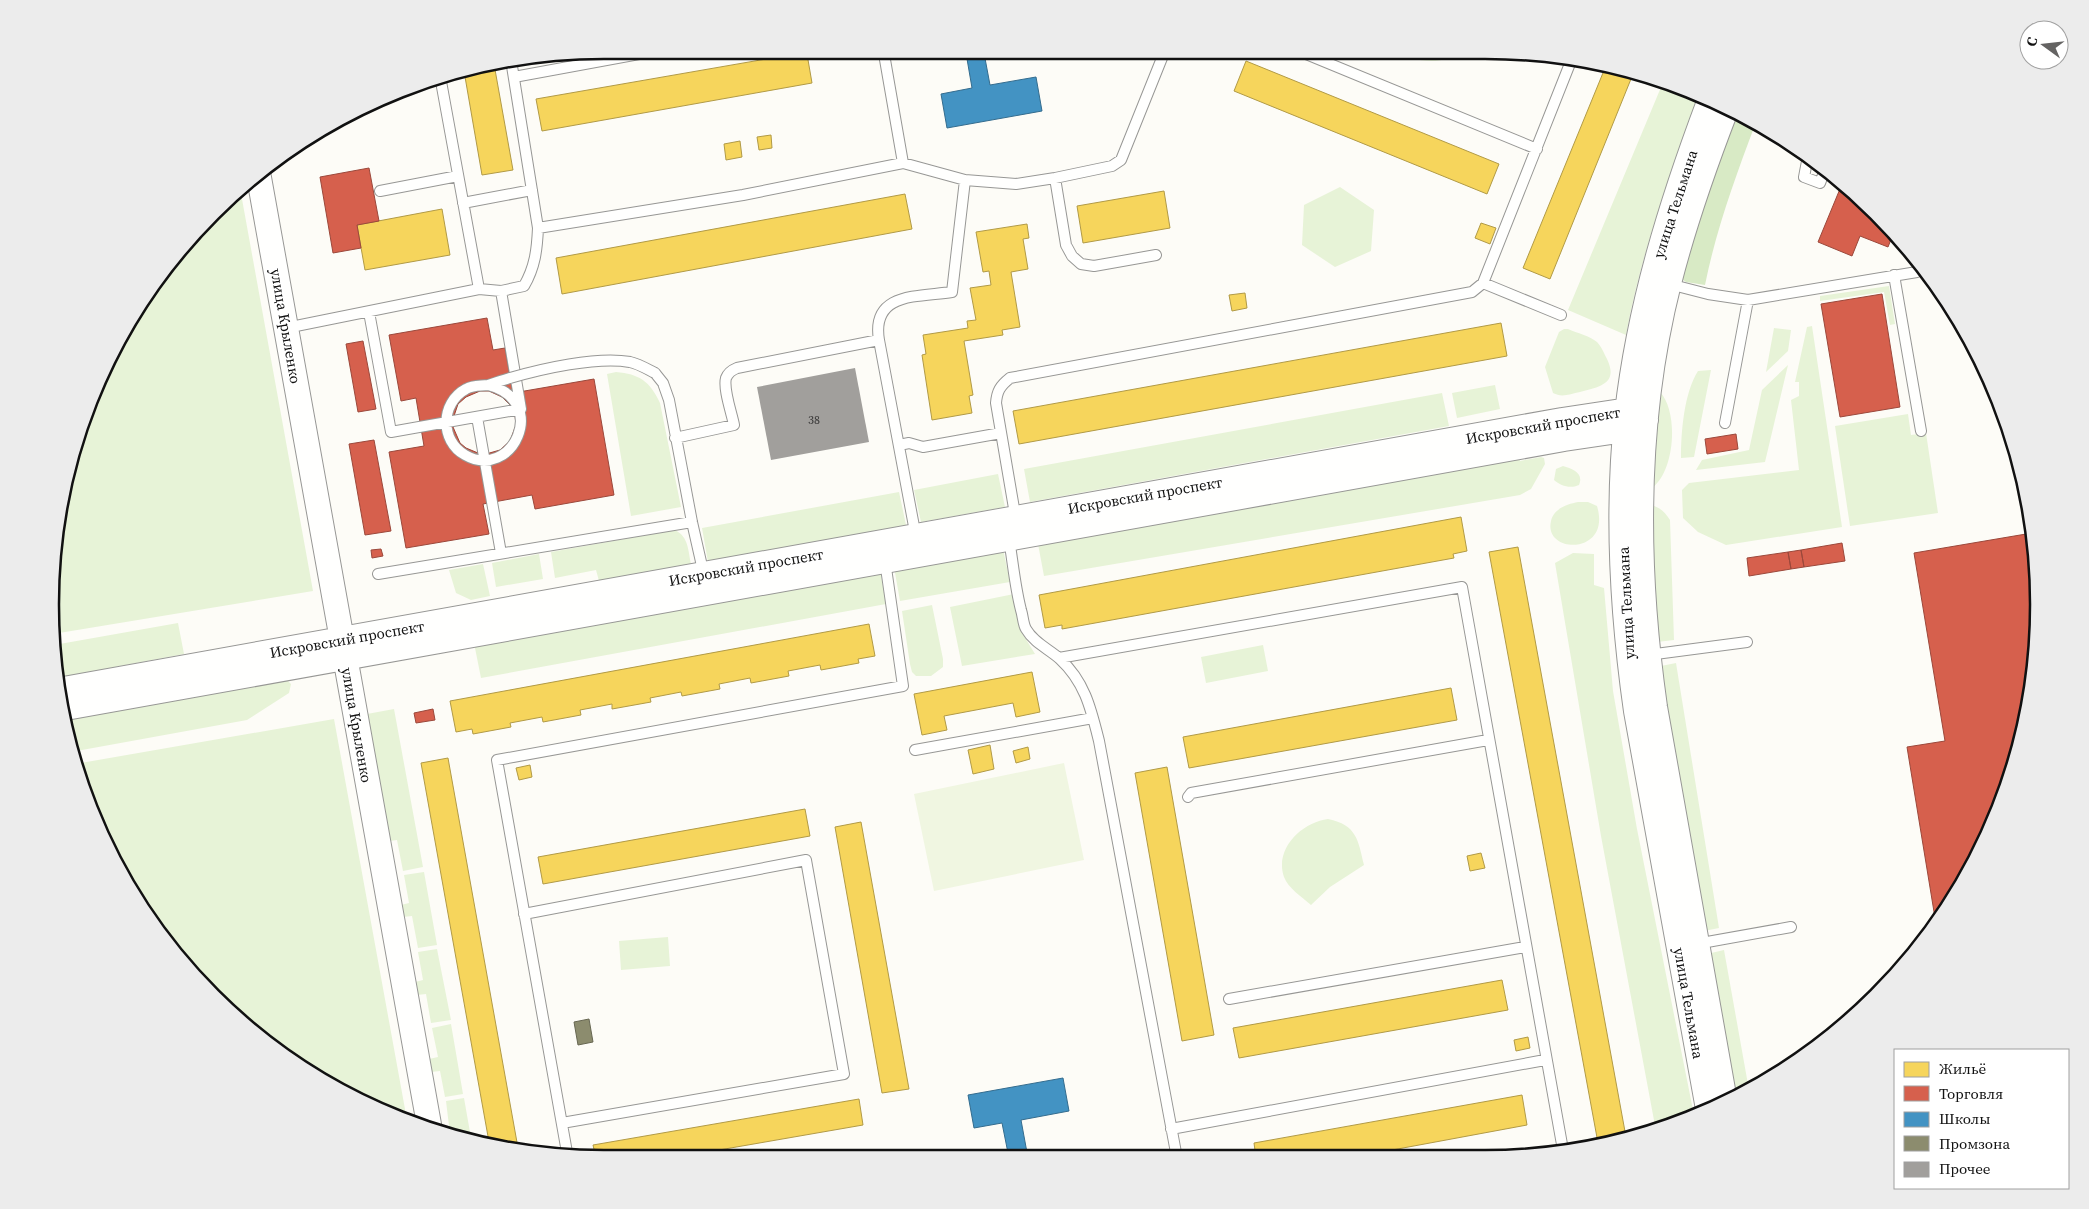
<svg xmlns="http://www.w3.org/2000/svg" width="2089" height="1209" font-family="'Source Serif 4',serif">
<rect width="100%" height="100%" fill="#fdfcf7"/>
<path fill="#e7f3d7" d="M1457 51C1444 68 1411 60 1394 52Z
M1664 80 1699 97C1670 175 1641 253 1626 335L1568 310Z
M1340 187 1374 210 1371 251 1335 267 1302 245 1304 205Z
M240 188 313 591 53 634 50 605 69 461 107 360 144 296 212 213Z
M1889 286 1895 324 1890 325 1884 292 1820 301V296Z
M1812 326 1842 527 1726 545 1698 532 1683 518 1682 490 1689 483 1799 470 1791 400 1799 396V382H1795L1807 327Z
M1774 328 1791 330 1788 351 1766 372Z
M1564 329H1568C1577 333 1590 336 1597 342 1601 346 1604 353 1607 359 1619 384 1599 387 1580 392 1570 394 1562 398 1553 393L1545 367 1559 332Z
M1788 365 1765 462 1696 470 1702 460 1749 450 1762 390Z
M1711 370 1694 457 1681 458C1681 432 1684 393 1698 371Z
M616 372C639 374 650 381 660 403L681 507 631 516 607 374Z
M1495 385 1500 409 1457 418 1452 393Z
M1660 392C1679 412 1675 471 1652 488Z
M1442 393 1449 426 1030 502 1024 469Z
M1908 414 1911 435 1926 433 1938 513 1850 526 1835 426Z
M1519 457 1520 461 1541 457 1544 458 1545 464 1531 489 1520 495 1044 576 1038 544Z
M1563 466C1573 469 1584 473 1579 485 1570 489 1561 486 1554 480L1556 469Z
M998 474 1005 507 921 522 914 490Z
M899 492 906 525 708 562 702 528Z
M1578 502H1588L1597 506C1612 556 1543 554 1551 521 1554 508 1568 504 1578 502Z
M1651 505C1661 508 1665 512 1670 520L1674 640 1657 642Z
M675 530C689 537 688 551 691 564L599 581 596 570 555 578 551 552Z
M1003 549 1010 582 900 601 894 567Z
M1573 553 1594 554V585L1604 588 1613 691 1637 829 1694 1115 1656 1131 1601 836 1555 563Z
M539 554 543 579 496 587 492 563Z
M483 564 490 596 471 600 456 593 449 570Z
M880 570 886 604 481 678 474 643Z
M1014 594 1021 631 1035 654 962 666 950 607Z
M932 605 943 659V667L931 676H916L912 672 910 664 902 611Z
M178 623 184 654 57 678 54 645Z
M1263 645 1268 671 1206 683 1201 657Z
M1676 663 1719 928 1704 931 1661 666Z
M286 679 291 684 289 693 247 720 71 752 63 721Z
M394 709 423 867 403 871 397 840 390 841 367 714Z
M334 719 407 1120 297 1066 239 1021 165 942 124 881 80 783 75 764Z
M1328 819C1357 825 1358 840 1364 865L1330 887 1311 905C1302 897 1288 888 1284 877 1274 848 1303 822 1328 819Z
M424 872 437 945 418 948 412 916 403 917 401 905 409 903 404 875Z
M668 937 670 966 621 970 619 941Z
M437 949 451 1020 431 1023 426 994 417 995 415 982 423 980 418 952Z
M1724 950 1749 1090 1733 1098 1707 954Z
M451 1024 463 1094 445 1097 440 1071 431 1072 429 1059 438 1057 432 1028Z
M464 1098 471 1138 450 1134 446 1101Z"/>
<path fill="#d8eac5" d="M1734 115 1755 125C1735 178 1716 230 1705 285L1686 282 1680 278Z"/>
<path fill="#f0f6e1" d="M1064 763 1084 860 934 891 914 794Z"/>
<path fill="#f6d55c" stroke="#b19a46" d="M795 54H807L812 83 542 131 536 99Z
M1246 61 1499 164 1487 194 1234 91Z
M494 64 513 170 482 175 464 71Z
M1605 68 1633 74 1550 279 1523 268Z
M771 135 772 148 759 150 757 137Z
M740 141 742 157 726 160 724 144Z
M1164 191 1170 228 1083 243 1077 206Z
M905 194 912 229 562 294 556 258Z
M442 209 450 255 365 270 357 225Z
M1481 223 1496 228 1490 244 1475 238Z
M1027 224 1029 238 1023 239 1028 269 1011 272 1020 327 1002 330 1003 335 964 341 973 395 969 396 972 413 932 420 922 355 926 354 923 335 968 328 967 321 976 320 970 288 991 285 989 271 983 272 976 232Z
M1245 293 1247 308 1232 311 1229 295Z
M1501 323 1507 356 1019 444 1013 411Z
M1461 517 1467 551 1453 554 1454 558 1062 629V625L1045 628 1039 595Z
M1518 547 1626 1137 1598 1143 1489 552Z
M869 624 875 656 858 659 859 663 821 670 820 665 788 671 789 676 751 683 750 678 719 684 720 689 682 696 681 692 650 698 651 702 612 709V704L580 710 581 715 543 722 542 717 510 723 511 727 473 734 472 729 456 732 450 701Z
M1032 672 1040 712 1016 717 1013 703 944 716 947 730 922 735 914 694Z
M1451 688 1457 720 1189 768 1183 737Z
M990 745 994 769 973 774 968 750Z
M1028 747 1030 759 1016 763 1013 751Z
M448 758 518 1148 489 1142 421 763Z
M530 765 532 777 519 780 516 768Z
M1167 767 1214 1035 1182 1041 1135 773Z
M805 809 810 836 543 884 538 857Z
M861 822 909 1089 882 1093 835 827Z
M1481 853 1485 868 1470 871 1467 856Z
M1502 980 1508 1010 1239 1058 1233 1028Z
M1528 1037 1530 1048 1516 1051 1514 1040Z
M1522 1095 1527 1125 1349 1158H1256L1254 1143Z
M859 1099 863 1125 673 1158H596L593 1145Z"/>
<path fill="#d6604d" stroke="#9b483b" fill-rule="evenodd" d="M369 168 379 221 357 225 361 248 333 253 320 177Z
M1842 184 1876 212 1899 240 1892 237 1888 247 1860 236 1852 256 1818 242Z
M1882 294 1900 407 1840 417 1821 304Z
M487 318 493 350 505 348 513 393 594 379 614 495 535 509 532 495 483 504 489 534 406 548 389 452 424 446 416 398 401 401 389 335ZM480 391H489L502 397 510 405 515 415 516 425 510 441 500 450 486 454 478 453 466 448 460 443 453 427V419L458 404 466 397Z
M363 341 376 409 358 412 346 344Z
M1736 434 1738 449 1707 454 1705 439Z
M374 440 391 531 365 535 349 444Z
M2032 533 2039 604 2028 712 1997 816 1946 912 1936 924 1907 747 1945 741 1914 553Z
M1842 543 1845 561 1804 567 1801 550Z
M381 549 383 556 372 558 371 550Z
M1801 550 1804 567 1791 569 1788 552Z
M1788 552 1791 569 1749 576 1747 558Z
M433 709 435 720 416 723 414 713Z"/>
<path fill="#4393c3" stroke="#346c8e" d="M966 53H984L990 85 1036 77 1042 111 947 128 941 94 972 88Z
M1063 1078 1069 1111 1021 1120 1028 1158H1009L1002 1123 974 1128 968 1095Z"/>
<path fill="#8c8c6e" stroke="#676752" d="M589 1019 593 1042 578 1045 574 1022Z"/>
<path fill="#a19f9c" d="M855 368 869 442 771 460 757 387Z"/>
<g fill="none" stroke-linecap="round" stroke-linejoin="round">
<g stroke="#979795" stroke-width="12">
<path id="service" d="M1301 52 1537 149
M884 54 903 163
M511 60 538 228 743 195 903 163 965 180 1016 184 1055 178 1112 166 1121 160 1164 53
M514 77 639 54
M1808 156 1804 177 1820 183 1825 170
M1055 178 1066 245 1072 256 1081 264 1094 266 1156 255
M380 191 458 176
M463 203 532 190
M1894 275 1921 431
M1483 283 1561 315
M1669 284 1708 294 1748 300 1917 272
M479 289 501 291 524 286C535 267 537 250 538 228
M369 312 391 432 521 409 501 291
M286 328 479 289 440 76
M879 340C871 292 918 297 952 292L965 180
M655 373 663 383 669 400 692 522 704 575
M488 385C551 401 512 482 465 455 440 441 440 403 466 389 473 385 479 386 488 385 495 383 502 380 510 378
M477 417 501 553
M1725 423 1748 300
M675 438 734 425C732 414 723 389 726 378 728 373 732 370 737 368L879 340 916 537
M899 445 909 443 923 447 1001 433
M1016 520 996 403C997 391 1000 386 1010 378L1472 292 1483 283 1571 61
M1009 539C1013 563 1015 587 1021 610 1023 616 1023 624 1026 629 1034 643 1049 649 1060 659 1085 682 1091 709 1099 741L1177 1158
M378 574 692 522
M1648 655 1747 642
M1059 658 1462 587 1563 1150
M915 750 1093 718
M1188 797 1191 793 1488 740
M524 914 806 860 844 1074 562 1123
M1696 944 1791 927
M1229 999 1525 947
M1171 1129 1545 1060
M951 1155V1158
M568 1158 497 760 903 686 885 561"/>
</g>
<g stroke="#979795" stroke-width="26">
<path id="tertiary" d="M258 172 430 1130
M58 690 1562 420 1628 410 1646 420
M60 709 1564 439 1625 430 1646 420
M1725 1101 1655 707C1635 567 1634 421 1669 283 1684 224 1704 167 1726 110
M1708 1109 1636 711C1622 613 1616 512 1627 413 1639 306 1671 203 1709 102"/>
</g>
<use href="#service" stroke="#fffffe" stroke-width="10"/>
<use href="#tertiary" stroke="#fffffe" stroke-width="24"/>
<g stroke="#979795" stroke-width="12" stroke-linecap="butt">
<path id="service-bridge" d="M510 378C541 369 597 356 630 362 639 364 647 369 655 373"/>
</g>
<use href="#service-bridge" stroke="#fffffe" stroke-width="10"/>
</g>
<g text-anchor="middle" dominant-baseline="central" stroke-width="5" stroke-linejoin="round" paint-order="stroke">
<g font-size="12" fill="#353434">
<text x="814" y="420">38</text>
</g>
<g font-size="15" fill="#111" stroke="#fff">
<text transform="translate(1675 204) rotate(-72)">улица Тельмана</text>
<text transform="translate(286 326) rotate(80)">улица Крыленко</text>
<text transform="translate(1543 425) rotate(-10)">Искровский проспект</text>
<text transform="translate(1145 495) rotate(-10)">Искровский проспект</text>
<text transform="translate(746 567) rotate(-10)">Искровский проспект</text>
<text transform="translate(1626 603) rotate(-93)">улица Тельмана</text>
<text transform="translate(347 639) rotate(-10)">Искровский проспект</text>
<text transform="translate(357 725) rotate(80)">улица Крыленко</text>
<text transform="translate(1689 1003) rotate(80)">улица Тельмана</text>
</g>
</g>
<path d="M0 0H2089V1209H0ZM604 59H1485A545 545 0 0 1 2030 604V605A545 545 0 0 1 1485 1150H604A545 545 0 0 1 59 605V604A545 545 0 0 1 604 59Z" fill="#ececec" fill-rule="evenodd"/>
<path fill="none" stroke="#111" stroke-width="2.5" d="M604 59H1485A545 545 0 0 1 2030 604V605A545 545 0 0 1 1485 1150H604A545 545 0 0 1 59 605V604A545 545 0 0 1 604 59Z"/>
<rect x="1894" y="1049" width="175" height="140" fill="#ffffff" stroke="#a0a0a0"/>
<rect x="1904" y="1062" width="25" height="15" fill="#f6d55c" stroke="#a0a0a0"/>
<text x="1939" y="1074" font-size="15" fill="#111111">Жильё</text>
<rect x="1904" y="1086" width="25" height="15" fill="#d6604d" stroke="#a0a0a0"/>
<text x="1939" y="1099" font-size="15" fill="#111111">Торговля</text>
<rect x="1904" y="1112" width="25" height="15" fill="#4393c3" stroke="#a0a0a0"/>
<text x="1939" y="1124" font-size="15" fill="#111111">Школы</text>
<rect x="1904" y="1136" width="25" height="15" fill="#8c8c6e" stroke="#a0a0a0"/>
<text x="1939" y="1149" font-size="15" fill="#111111">Промзона</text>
<rect x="1904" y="1162" width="25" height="15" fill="#a19f9c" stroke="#a0a0a0"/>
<text x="1939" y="1174" font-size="15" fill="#111111">Прочее</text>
<g transform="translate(2044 45) rotate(285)"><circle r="24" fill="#ffffff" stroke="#a0a0a0"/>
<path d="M0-4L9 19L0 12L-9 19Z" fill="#646362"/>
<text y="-8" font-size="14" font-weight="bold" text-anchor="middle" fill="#111111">С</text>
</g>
</svg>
